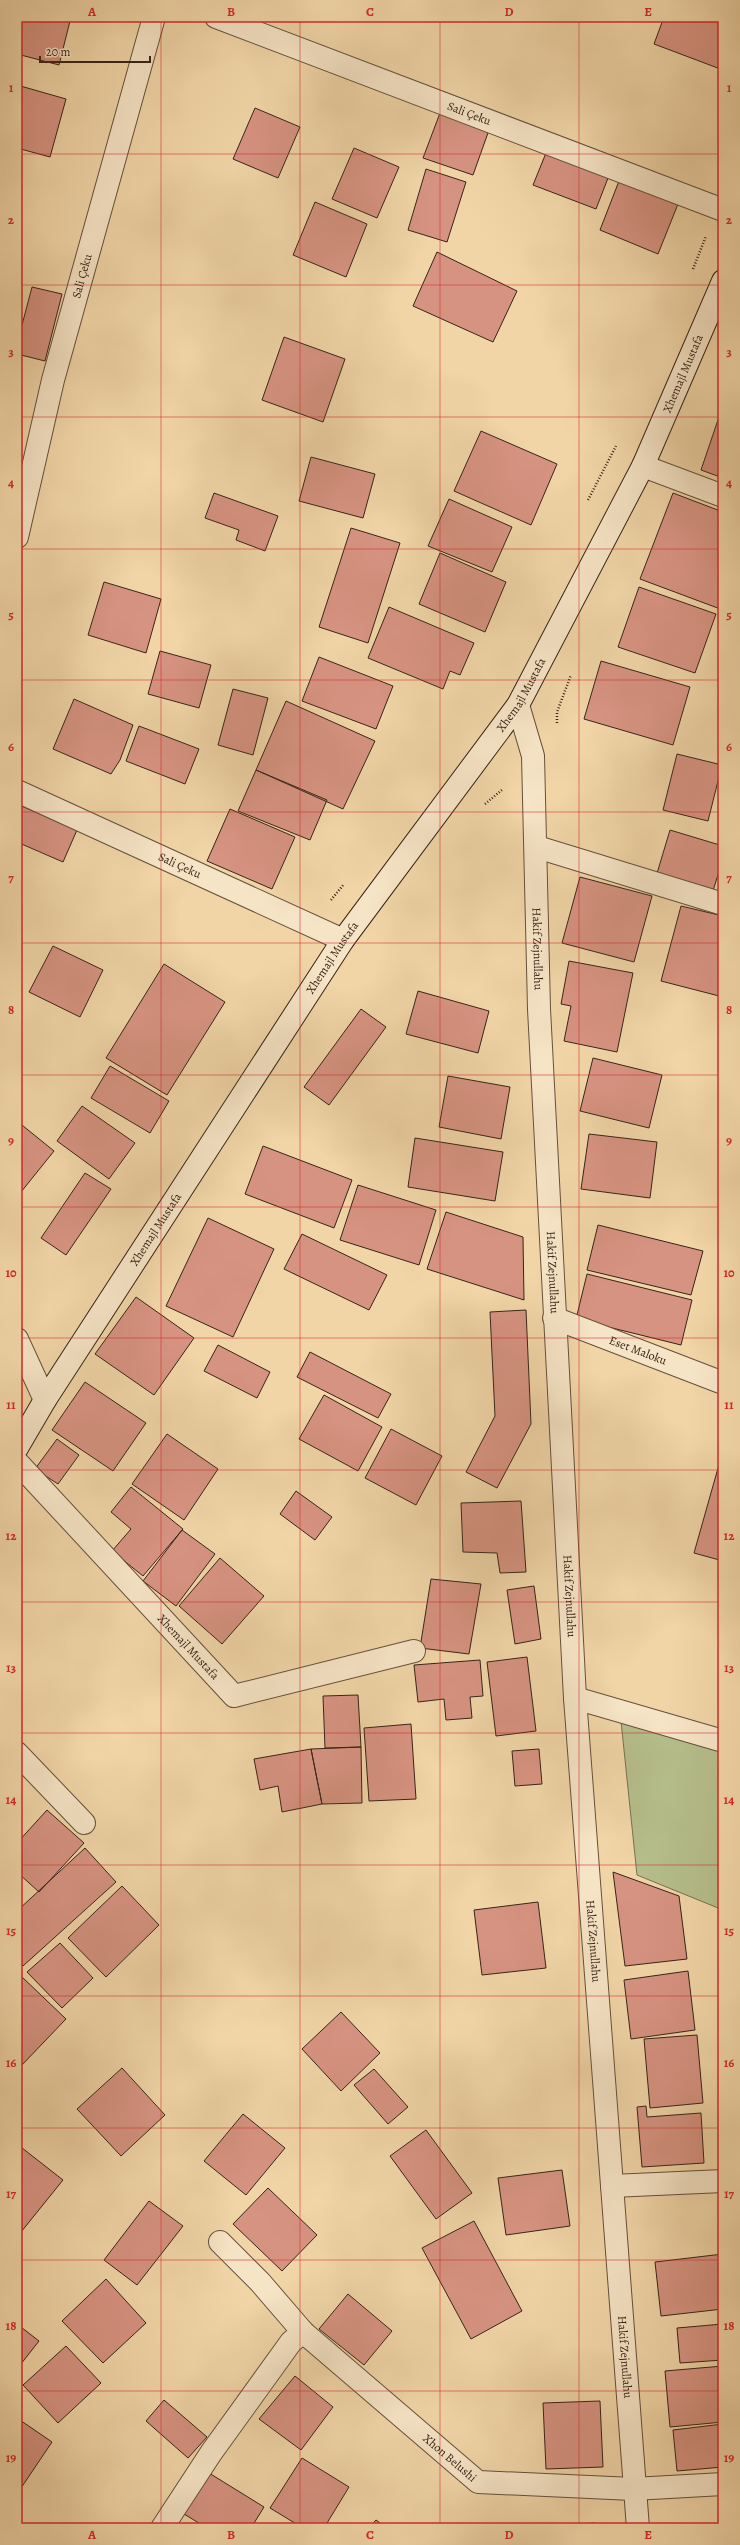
<svg xmlns="http://www.w3.org/2000/svg" width="740" height="2545" font-family="Alegreya,serif">
<rect width="100%" height="100%" fill="#f1d5a7"/>
<filter id="stains"><feTurbulence type="fractalNoise" baseFrequency=".005" numOctaves="4"/><feColorMatrix values="0 0 0 0 .2 0 0 0 0 .09 0 0 0 0 .02 0 0 0 .5 -.17"/></filter>
<radialGradient id="worn" r=".72"><stop offset=".6" stop-color="#630" stop-opacity="0"/><stop offset="1" stop-color="#630" stop-opacity=".3"/></radialGradient>
<path fill="#b5be8b" stroke="#767152" d="M621 1721 723 1751V1910L637 1875Z"/>
<path fill="#d79382" stroke="#372418" d="M17 17H71L59 65 17 54Z
M664 17H723V70L654 44Z
M17 85 66 99 50 157 17 148Z
M255 108 300 127 278 178 233 159Z
M440 113 489 130 473 175 423 158Z
M354 148 399 167 377 218 332 199Z
M546 153 608 178 596 209 533 185Z
M426 169 466 182 447 242 408 230Z
M619 181 678 204 658 254 600 230Z
M315 202 367 224 346 277 293 255Z
M437 252 517 291 493 342 413 306Z
M32 287 62 294 45 361 17 354V344Z
M284 337 345 359 323 422 262 400Z
M723 405V478L701 470Z
M481 431 557 464 531 525 454 491Z
M311 457 375 474 363 518 299 501Z
M214 493 278 516 265 551 236 540 239 530 205 518Z
M673 493 723 512V610L640 579Z
M449 499 512 527 492 572 428 546Z
M351 528 400 543 368 643 319 627Z
M440 553 506 582 485 632 419 604Z
M104 582 161 599 146 653 88 635Z
M639 587 716 614 695 673 618 647Z
M389 607 474 643 460 675 450 671 443 689 368 658Z
M160 651 211 665 199 708 148 694Z
M319 657 393 686 376 729 302 701Z
M601 661 690 687 673 745 584 719Z
M233 689 268 698 253 755 218 745Z
M74 699 133 725 120 760 111 774 53 749Z
M286 701 375 741 343 809 256 770Z
M139 726 199 749 185 784 126 761Z
M677 754 722 765 708 821 663 810Z
M256 770 327 800 310 840 238 811Z
M17 804 77 830 63 862 17 842Z
M230 809 295 837 272 889 207 861Z
M670 830 723 846V859L711 897 655 880Z
M580 877 652 896 634 962 562 943Z
M681 906 723 916V997L661 981Z
M53 946 103 970 80 1017 29 992Z
M569 961 633 973 617 1052 564 1041 571 1006 561 1004Z
M164 964 225 1002 167 1095 106 1058Z
M418 991 489 1011 478 1053 406 1034Z
M361 1009 386 1027 329 1105 304 1087Z
M593 1058 662 1075 649 1128 580 1111Z
M110 1066 169 1101 150 1133 91 1098Z
M448 1076 510 1087 501 1139 439 1127Z
M82 1106 135 1143 109 1179 57 1141Z
M17 1121 54 1151 17 1197Z
M589 1134 657 1142 650 1198 581 1189Z
M723 1134V1147L720 1146Z
M415 1138 503 1152 495 1201 408 1187Z
M263 1146 352 1180 334 1228 245 1194Z
M85 1173 111 1189 66 1255 41 1238Z
M358 1185 436 1210 419 1265 340 1240Z
M446 1212 523 1237 524 1300 427 1269Z
M208 1218 274 1249 233 1337 166 1306Z
M598 1225 703 1251 691 1295 587 1270Z
M302 1234 387 1275 369 1310 284 1269Z
M587 1274 692 1300 681 1345 576 1319Z
M136 1297 194 1338 154 1395 95 1354Z
M526 1310 531 1424 497 1488 466 1472 495 1416 490 1312Z
M218 1345 270 1372 257 1398 204 1371Z
M310 1352 391 1394 378 1418 297 1377Z
M85 1382 146 1423 113 1471 52 1430Z
M324 1395 382 1427 358 1471 299 1439Z
M391 1429 442 1456 416 1505 365 1478Z
M167 1434 218 1469 184 1520 132 1484Z
M57 1439 79 1455 58 1484 35 1469Z
M722 1454H723V1561L694 1553Z
M131 1487 183 1529 143 1576 112 1551 131 1529 111 1512Z
M296 1491 332 1517 315 1540 280 1514Z
M521 1501 526 1572 500 1573 497 1553 463 1552 461 1503Z
M182 1530 215 1554 176 1606 143 1581Z
M220 1558 264 1596 222 1644 179 1606Z
M431 1579 481 1584 469 1654 420 1648Z
M534 1586 541 1639 515 1644 507 1590Z
M527 1657 536 1731 496 1736 487 1662Z
M480 1660 483 1696 470 1697 472 1718 446 1720 444 1699 418 1702 414 1665Z
M358 1695 361 1747 325 1748 323 1696Z
M411 1724 416 1799 369 1801 364 1728Z
M361 1747 362 1803 322 1804 311 1749Z
M311 1749 322 1804 282 1812 278 1786 260 1790 254 1759Z
M539 1749 542 1784 515 1786 512 1751Z
M47 1810 84 1843 39 1892 17 1872V1843Z
M85 1848 116 1882 23 1966 17 1959V1911Z
M613 1872 679 1896 687 1959 625 1966Z
M122 1886 159 1925 106 1977 68 1938Z
M538 1902 546 1968 482 1975 474 1910Z
M60 1943 93 1978 62 2008 27 1972Z
M688 1971 695 2030 631 2039 624 1980Z
M21 1976 66 2019 20 2067 17 2064V1980Z
M341 2012 380 2053 341 2091 302 2049Z
M697 2035 703 2103 650 2108 644 2039Z
M122 2068 165 2115 121 2156 77 2109Z
M374 2069 408 2107 388 2124 354 2085Z
M646 2106 647 2117 701 2113 704 2163 642 2167 637 2107Z
M243 2114 285 2148 246 2195 204 2161Z
M426 2130 472 2193 436 2219 390 2156Z
M17 2144 63 2180 17 2237Z
M562 2170 570 2226 506 2235 498 2178Z
M268 2188 317 2235 282 2271 233 2224Z
M149 2201 183 2226 137 2285 104 2260Z
M474 2221 522 2311 471 2339 422 2248Z
M723 2254V2309L661 2316 655 2262Z
M106 2279 146 2323 103 2363 62 2321Z
M348 2294 392 2331 364 2365 319 2329Z
M17 2324 39 2341 17 2369Z
M723 2324V2360L680 2363 677 2328Z
M66 2346 101 2383 58 2423 23 2385Z
M723 2366V2422L670 2427 665 2371Z
M295 2376 333 2407 301 2450 259 2419Z
M164 2400 207 2437 188 2458 146 2421Z
M600 2401 603 2467 546 2469 543 2403Z
M17 2418 52 2442 17 2494Z
M723 2424V2467L677 2471 673 2430Z
M302 2458 349 2487 324 2528H303L270 2508Z
M209 2473 264 2507 251 2528H207L184 2514Z
M722 2497H723V2528Z
M376 2520 387 2528H369Z
M595 2523V2528H520Z"/>
<g fill="none" stroke-linecap="round" stroke-linejoin="round">
<g stroke="#66503c" stroke-width="24">
<g id="minor">
<path id="s1" d="M216 17 723 210"/>
<path d="M643 466 723 496"/>
<path id="s2" d="M17 537 53 380 154 17"/>
<path id="s3" d="M518 705 533 756 539 1009 575 1698 638 2528"/>
<path id="s4" d="M17 791 343 940"/>
<path d="M537 847 723 904"/>
<path id="s5" d="M554 1318 723 1383"/>
<path d="M17 1339 45 1400"/>
<path id="s6" d="M17 1462 234 1696 414 1651"/>
<path d="M575 1698 723 1741"/>
<path d="M17 1753 84 1823"/>
<path d="M612 2186 723 2181"/>
<path id="s7" d="M220 2242 260 2282 303 2332 478 2482 633 2489 723 2484"/>
<path d="M162 2528 211 2453 291 2342 303 2332"/>
</g>
</g>
<g stroke="#372418" stroke-width="24">
<g id="secondary">
<path id="s8" d="M17 1448 45 1400 343 940 518 705 643 466 723 281"/>
</g>
</g>
<path stroke="#372418" stroke-width="2.5" stroke-dasharray="1 2" stroke-linecap="butt" d="M693 269 706 236
M588 500 616 446
M557 723V712L571 675
M485 804 503 789
M331 900 344 884"/>
<use href="#minor" stroke="#f6e4c6" stroke-width="22"/>
<use href="#secondary" stroke="#f6e4c6" stroke-width="22"/>
</g>
<path fill="none" stroke="#d62828" stroke-width="1" stroke-opacity="0.55" d="M161 17V2528M300 17V2528M440 17V2528M579 17V2528M17 154H723M17 285H723M17 417H723M17 549H723M17 680H723M17 812H723M17 943H723M17 1075H723M17 1207H723M17 1338H723M17 1470H723M17 1602H723M17 1733H723M17 1865H723M17 1996H723M17 2128H723M17 2260H723M17 2391H723"/>
<g text-anchor="middle" dominant-baseline="central" stroke-width="3" stroke-linejoin="round" paint-order="stroke">
<g font-size="12" fill="#372418" stroke="#f6e4c6">
<text stroke="none"><textPath href="#s1" startOffset="271">Sali Çeku</textPath></text>
<text stroke="none"><textPath href="#s2" startOffset="269">Sali Çeku</textPath></text>
<text stroke="none"><textPath href="#s8" startOffset="1267">Xhemajl Mustafa</textPath></text>
<text stroke="none"><textPath href="#s8" startOffset="907">Xhemajl Mustafa</textPath></text>
<text stroke="none"><textPath href="#s4" startOffset="179">Sali Çeku</textPath></text>
<text stroke="none"><textPath href="#s3" startOffset="246">Hakif Zejnullahu</textPath></text>
<text stroke="none"><textPath href="#s8" startOffset="583">Xhemajl Mustafa</textPath></text>
<text stroke="none"><textPath href="#s8" startOffset="259">Xhemajl Mustafa</textPath></text>
<text stroke="none"><textPath href="#s3" startOffset="570">Hakif Zejnullahu</textPath></text>
<text stroke="none"><textPath href="#s5" startOffset="90">Eset Maloku</textPath></text>
<text stroke="none"><textPath href="#s3" startOffset="894">Hakif Zejnullahu</textPath></text>
<text stroke="none"><textPath href="#s6" startOffset="252">Xhemajl Mustafa</textPath></text>
<text stroke="none"><textPath href="#s3" startOffset="1240">Hakif Zejnullahu</textPath></text>
<text stroke="none"><textPath href="#s3" startOffset="1657">Hakif Zejnullahu</textPath></text>
<text stroke="none"><textPath href="#s7" startOffset="316">Xhon Belushi</textPath></text>
</g>
</g>
<rect width="740" height="2545" fill="none" stroke="#f1d5a7" stroke-width="44"/>
<path d="M40 56v6h110v-6" fill="none" stroke="#372418" stroke-width="2"/>
<text x="46" y="56" font-size="12" fill="#372418" stroke="#f6e4c6" stroke-width="3" paint-order="stroke">20 m</text>
<rect x="22" y="22" width="696" height="2501" fill="none" stroke="#d62828" stroke-width="1.5"/>
<g font-size="13" text-anchor="middle" font-weight="bold" fill="#d62828">
<text x="92" y="16">A</text>
<text x="231" y="16">B</text>
<text x="370" y="16">C</text>
<text x="509" y="16">D</text>
<text x="648" y="16">E</text>
<text x="11" y="92">1</text>
<text x="729" y="92">1</text>
<text x="11" y="224">2</text>
<text x="729" y="224">2</text>
<text x="11" y="356">3</text>
<text x="729" y="356">3</text>
<text x="11" y="487">4</text>
<text x="729" y="487">4</text>
<text x="11" y="619">5</text>
<text x="729" y="619">5</text>
<text x="11" y="751">6</text>
<text x="729" y="751">6</text>
<text x="11" y="882">7</text>
<text x="729" y="882">7</text>
<text x="11" y="1014">8</text>
<text x="729" y="1014">8</text>
<text x="11" y="1145">9</text>
<text x="729" y="1145">9</text>
<text x="11" y="1277">10</text>
<text x="729" y="1277">10</text>
<text x="11" y="1409">11</text>
<text x="729" y="1409">11</text>
<text x="11" y="1540">12</text>
<text x="729" y="1540">12</text>
<text x="11" y="1672">13</text>
<text x="729" y="1672">13</text>
<text x="11" y="1804">14</text>
<text x="729" y="1804">14</text>
<text x="11" y="1935">15</text>
<text x="729" y="1935">15</text>
<text x="11" y="2067">16</text>
<text x="729" y="2067">16</text>
<text x="11" y="2198">17</text>
<text x="729" y="2198">17</text>
<text x="11" y="2330">18</text>
<text x="729" y="2330">18</text>
<text x="11" y="2462">19</text>
<text x="729" y="2462">19</text>
<text x="92" y="2539">A</text>
<text x="231" y="2539">B</text>
<text x="370" y="2539">C</text>
<text x="509" y="2539">D</text>
<text x="648" y="2539">E</text>
</g>
<rect width="100%" height="100%" filter="url(#stains)"/>
<rect width="100%" height="100%" fill="url(#worn)"/>
</svg>
